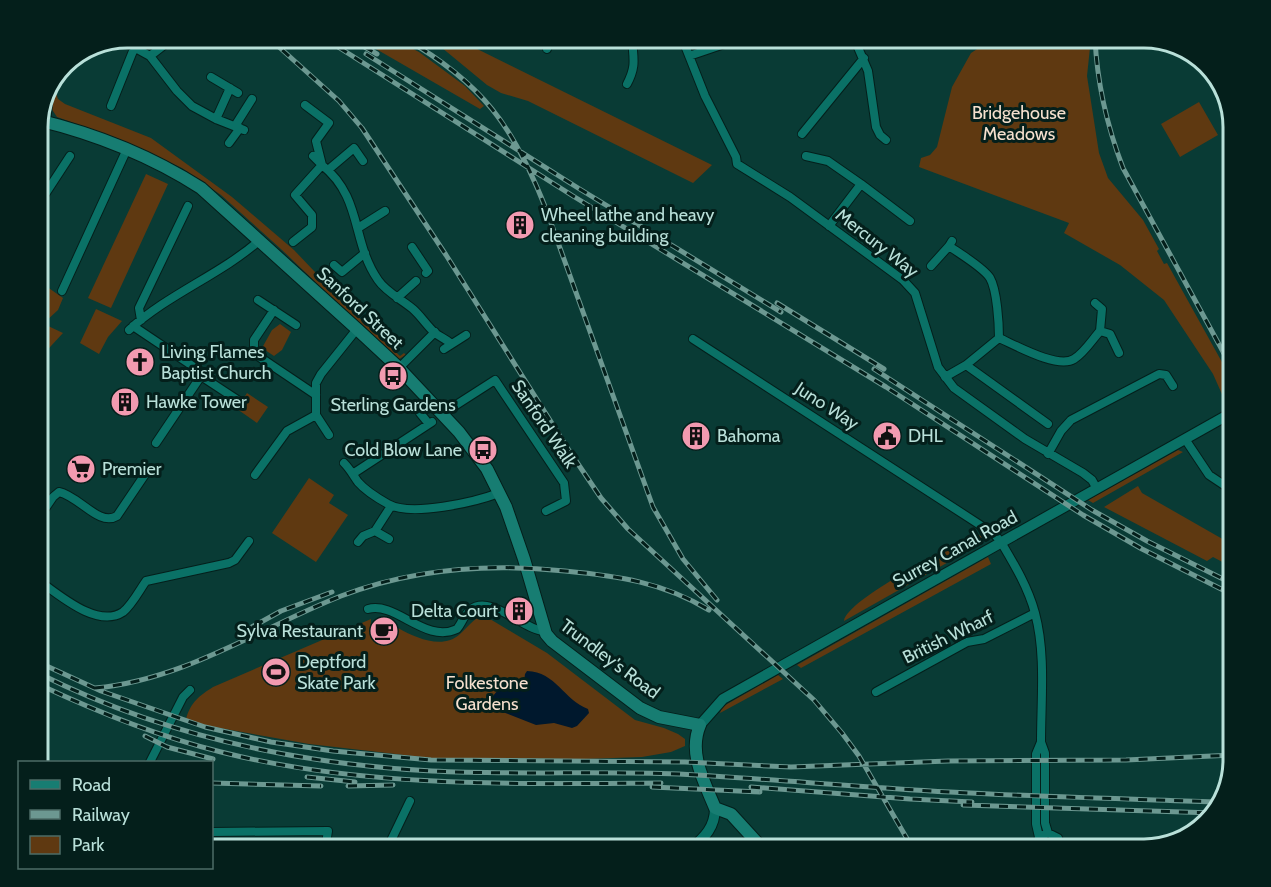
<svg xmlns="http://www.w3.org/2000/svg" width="1271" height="887" font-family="Cabin,sans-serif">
<rect width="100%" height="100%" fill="#093b35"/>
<path fill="#5f3911" d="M357 38H392L419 52 465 86 484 106 480 109Z
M430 38H455L712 165 693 183 528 101 501 93 487 85Z
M994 38H1091L1087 76 1099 153 1108 178 1143 220 1159 249 1157 251 1164 264 1167 263 1233 382V396L1225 401 1213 374 1164 300 1120 265 1064 233 1069 223 919 167 921 158 930 155 937 147 952 87 971 53Z
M55 90 58 99 65 104 151 138 232 197 294 250 355 314 400 356 404 353 406 355 399 359 395 358 282 250 221 195 182 168 119 139 57 117 51 108Z
M1199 102 1218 135 1180 157 1161 124Z
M146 174 168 184 111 308 88 298Z
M43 284 63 298 58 310 45 322 46 325 63 333 39 359 38 292Z
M96 309 122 321 108 337 99 354 80 343Z
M280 324 291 332 282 350 274 356 262 348 272 330Z
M247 393 268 407 257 423 237 409Z
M1178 450 1183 452 1093 503 1088 500Z
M309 478 334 495 329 503 348 515 316 562 272 533Z
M1138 486 1142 493 1233 545V570L1230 566 1213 557 1207 561 1104 507Z
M977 534 981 536 983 541 982 543 844 621C847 599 953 546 977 534Z
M988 557 991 564 801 668 797 665Z
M477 618 490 619 547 653 635 720 664 728 678 734 685 739V746L671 752 642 757 584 759 430 758 309 744 203 725 186 719C191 702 199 696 213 687L371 619 370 634 390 644 398 628C416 638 443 650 460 634 466 629 470 623 477 618Z
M778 675 783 679 720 713 722 707Z"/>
<path fill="#00182d" d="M527 671C556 672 564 700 588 709L589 713 577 726 572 728 554 723 536 725 495 709 490 702C497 685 510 686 524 682L525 674Z"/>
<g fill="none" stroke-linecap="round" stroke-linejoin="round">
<g stroke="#041f1b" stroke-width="10">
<path id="minor" d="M682 38 705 96 736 157 737 164 790 197 903 280 915 293 938 367 954 388 1025 439 1083 473 1092 480 1097 489
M759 38C788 42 816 48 844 38
M854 38 868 71 876 127 880 135 886 140
M121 40 150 56 177 91 192 106 216 119 244 130
M547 49 551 38
M150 56 173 38
M689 56 742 38
M211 77 238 93
M627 84C637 65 633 58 632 38
M305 105 329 123 316 141 322 165 313 156
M111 106 135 46
M216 119 230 88
M46 122 49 96
M235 126 252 99
M802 134 864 58
M229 143 240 128
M806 156 828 161 861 184
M328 170 354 148 363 161
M38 205 70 156
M829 226 861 184 910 221
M358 228 385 211
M952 241 949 246C960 254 983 267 990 278 997 290 999 324 999 338
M293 242 312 227V215L295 195 322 165C363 198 351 241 378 280 386 292 401 299 413 309 421 316 427 326 435 333 440 337 446 339 450 343
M412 247 428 271 426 273
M334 265 342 272 365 253
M931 266 949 246
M62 291 127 149
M397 298 416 281
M258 300 296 325
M1095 303 1102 309 1100 331
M274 310 254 340V351L258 356 316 395
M141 320 139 308 188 206
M133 326 203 373 156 443
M129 330C168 294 220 275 260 240
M999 338C1017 346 1058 369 1074 359 1084 353 1092 340 1100 331L1110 334 1119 353
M693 339 977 523 995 535 1001 542C1014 564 1028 587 1035 613 1046 654 1041 699 1041 742L1045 753V823L1048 833
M444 349 466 335
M966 365 1048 424
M399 368 435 332
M201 376 239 401
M945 377 966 365 999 338
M38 397 42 392
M420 413 429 424
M442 414 495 380 564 483 566 501 546 511
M329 435 316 415V383L321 374 357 329
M1185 439 1209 475 1233 491
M1048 454 1061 431 1071 420 1159 374 1166 375 1173 386
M344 463C350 469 353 475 358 482 365 490 379 499 388 504 411 517 475 502 499 493
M354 473 432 422
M255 475 287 431 316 415
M38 519 53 497 59 492C79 496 99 527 117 516L148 470
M375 531 391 506
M358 542 363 536 375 531 389 539
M38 580C58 594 97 629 123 612 132 605 139 591 146 581L229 563 235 560 249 541
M368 609C396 601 425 644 457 629 462 623 464 615 470 610 490 593 523 630 544 631
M876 692 967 642 984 639 1035 613
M150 762 183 697 190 690
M212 832 328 831 325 849
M1039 837 1036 824V754L1041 742
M387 849 410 801
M1038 849 1037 844 1039 837 1048 833 1058 838 1060 843 1059 849"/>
</g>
<g stroke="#041f1b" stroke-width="12">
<path id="tertiary" d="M700 725 723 699 1233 412
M691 849C705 837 715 827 715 808"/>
</g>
<g stroke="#041f1b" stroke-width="14">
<path id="secondary" d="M38 120C96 134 151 156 201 188L357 329 399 368 459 432 487 469 506 507 524 559 546 634 552 641 640 708 659 717 700 725C688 753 704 781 715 808L731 814 763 849"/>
</g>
<use href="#minor" stroke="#0a7166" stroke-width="8"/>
<use href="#tertiary" stroke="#0a7166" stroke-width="10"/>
<use href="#secondary" stroke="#177d72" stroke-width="12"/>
<g stroke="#6c9891" stroke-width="5">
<path id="rail" d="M269 38 339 101 362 128 446 255 570 452 601 498 628 529 814 700 842 733 859 756 913 849
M324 38 573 196 886 387 1083 515 1142 549 1233 595
M349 38 377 54
M404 38C482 83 513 125 546 209L653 507 683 559 717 600
M1095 38C1097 83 1107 126 1123 168L1233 370
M366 54 578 188 781 312
M777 303 884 369
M874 369 1092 510 1147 541 1233 584
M239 634 281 611 332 592
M38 662 101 691 205 727 271 742 333 751 431 760 685 762 791 767 948 761 1126 760 1233 755
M38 673C161 735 295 764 432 771 514 775 597 771 679 774 769 779 859 787 950 792 1040 797 1130 799 1221 802
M38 684C97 712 157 736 221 752 364 788 515 784 661 783
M95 688C184 680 260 628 341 596 414 568 488 563 565 571 618 576 662 582 709 610
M145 736 167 747 213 759
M307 777 355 782
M212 783 321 786
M348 786 393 785
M652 787 760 792
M751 787 910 799 972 802
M963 805 1214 813"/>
</g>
<use href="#rail" stroke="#041f1b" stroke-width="3" stroke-dasharray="9" stroke-linecap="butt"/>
</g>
<defs>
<g id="building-disc" transform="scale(1.5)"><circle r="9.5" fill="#f29ab0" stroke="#041f1b"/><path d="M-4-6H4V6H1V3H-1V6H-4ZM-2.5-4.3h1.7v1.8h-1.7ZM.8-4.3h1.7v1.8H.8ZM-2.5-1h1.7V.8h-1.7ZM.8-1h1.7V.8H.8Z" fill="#111"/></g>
<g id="church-disc" transform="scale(1.5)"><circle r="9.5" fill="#f29ab0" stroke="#041f1b"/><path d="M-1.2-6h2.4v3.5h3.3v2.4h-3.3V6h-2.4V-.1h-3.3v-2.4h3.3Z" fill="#111"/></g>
<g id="bus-disc" transform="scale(1.5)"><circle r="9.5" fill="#f29ab0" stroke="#041f1b"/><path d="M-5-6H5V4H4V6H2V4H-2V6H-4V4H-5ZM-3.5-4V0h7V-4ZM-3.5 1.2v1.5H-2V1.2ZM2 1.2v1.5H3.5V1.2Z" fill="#111"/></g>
<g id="civic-disc" transform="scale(1.5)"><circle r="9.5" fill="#f29ab0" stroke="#041f1b"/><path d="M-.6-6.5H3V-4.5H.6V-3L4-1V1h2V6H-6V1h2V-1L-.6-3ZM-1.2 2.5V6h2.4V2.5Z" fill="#111"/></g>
<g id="supermarket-disc" transform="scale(1.5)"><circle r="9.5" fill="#f29ab0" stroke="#041f1b"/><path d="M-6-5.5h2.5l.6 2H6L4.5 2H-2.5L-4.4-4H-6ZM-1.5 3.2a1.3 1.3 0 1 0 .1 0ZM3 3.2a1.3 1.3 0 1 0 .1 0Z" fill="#111"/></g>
<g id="cafe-disc" transform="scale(1.5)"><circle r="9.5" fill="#f29ab0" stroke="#041f1b"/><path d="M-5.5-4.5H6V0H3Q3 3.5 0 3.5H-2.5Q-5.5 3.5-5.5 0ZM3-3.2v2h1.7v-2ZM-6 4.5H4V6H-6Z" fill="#111"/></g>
<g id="stadium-disc" transform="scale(1.5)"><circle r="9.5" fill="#f29ab0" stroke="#041f1b"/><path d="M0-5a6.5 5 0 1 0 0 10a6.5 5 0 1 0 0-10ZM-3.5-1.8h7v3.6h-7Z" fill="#111"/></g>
</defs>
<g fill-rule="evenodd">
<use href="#building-disc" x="520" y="225"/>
<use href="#church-disc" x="140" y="362"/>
<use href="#bus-disc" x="393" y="376"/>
<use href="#building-disc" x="125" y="402"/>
<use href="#building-disc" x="696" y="436"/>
<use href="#civic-disc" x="887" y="436"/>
<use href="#bus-disc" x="483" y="450"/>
<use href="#supermarket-disc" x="81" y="469"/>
<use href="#building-disc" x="519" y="611"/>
<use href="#cafe-disc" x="384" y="631"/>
<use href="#stadium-disc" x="276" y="672"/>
</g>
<g text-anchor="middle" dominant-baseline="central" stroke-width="6" stroke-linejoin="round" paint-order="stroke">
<g font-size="18" fill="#f5e0ce" stroke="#041f1b">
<text x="1019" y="113">Bridgehouse<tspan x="1019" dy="21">Meadows</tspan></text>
<text x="487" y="683">Folkestone<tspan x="487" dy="21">Gardens</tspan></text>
</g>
<g font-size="18" fill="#b9e0d9" stroke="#041f1b" text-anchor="start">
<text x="541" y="215">Wheel lathe and heavy<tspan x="541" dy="21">cleaning building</tspan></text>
<text x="161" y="352">Living Flames<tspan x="161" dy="21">Baptist Church</tspan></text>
<text x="146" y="402">Hawke Tower</text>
<text x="393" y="405" text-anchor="middle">Sterling Gardens</text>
<text x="717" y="436">Bahoma</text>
<text x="908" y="436">DHL</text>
<text x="462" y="450" text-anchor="end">Cold Blow Lane</text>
<text x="102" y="469">Premier</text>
<text x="498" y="611" text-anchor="end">Delta Court</text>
<text x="363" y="631" text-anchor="end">Sylva Restaurant</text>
<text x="297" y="662">Deptford<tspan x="297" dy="21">Skate Park</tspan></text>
</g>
<g font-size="18" fill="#b9e0d9" stroke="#041f1b">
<text transform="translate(877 243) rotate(38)">Mercury Way</text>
<text transform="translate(360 308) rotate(43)">Sanford Street</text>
<text transform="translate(827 406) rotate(33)">Juno Way</text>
<text transform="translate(544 424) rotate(56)">Sanford Walk</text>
<text transform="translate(955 549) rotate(-29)">Surrey Canal Road</text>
<text transform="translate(948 637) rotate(-26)">British Wharf</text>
<text transform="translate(610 659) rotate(37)">Trundley's Road</text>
</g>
</g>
<path d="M0 0H1271V887H0ZM127 48H1144A79 79 0 0 1 1223 127V760A79 79 0 0 1 1144 839H127A79 79 0 0 1 48 760V127A79 79 0 0 1 127 48Z" fill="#041f1b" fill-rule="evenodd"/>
<path fill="none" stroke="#b9e0d9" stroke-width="3" d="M127 48H1144A79 79 0 0 1 1223 127V760A79 79 0 0 1 1144 839H127A79 79 0 0 1 48 760V127A79 79 0 0 1 127 48Z"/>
<rect x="18" y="761" width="195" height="108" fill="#041f1b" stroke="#4c6c67" stroke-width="1.5"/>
<rect x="30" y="780" width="30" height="9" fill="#177d72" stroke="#4c6c67" stroke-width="1.5"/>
<text x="72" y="791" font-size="18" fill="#b9e0d9">Road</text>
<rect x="30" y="810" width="30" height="9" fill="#6c9891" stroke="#4c6c67" stroke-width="1.5"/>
<text x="72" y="821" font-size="18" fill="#b9e0d9">Railway</text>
<rect x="30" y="836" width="30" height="18" fill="#5f3911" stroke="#4c6c67" stroke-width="1.5"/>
<text x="72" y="851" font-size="18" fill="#b9e0d9">Park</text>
</svg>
